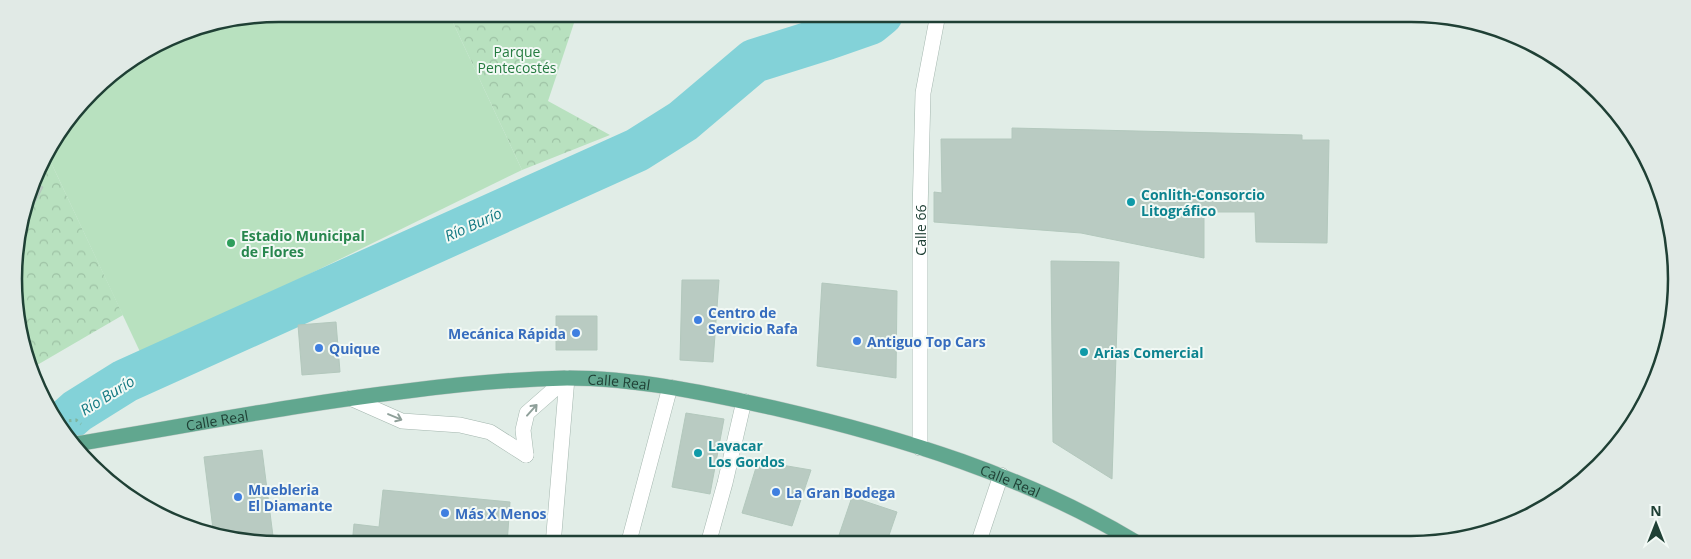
<svg xmlns="http://www.w3.org/2000/svg" width="1691" height="559" font-family="'Open Sans',sans-serif">
<defs>
<pattern id="park-crowns" width="20" height="18" patternUnits="userSpaceOnUse" patternTransform="scale(1.25)"><rect width="20" height="18" fill="#b8e1bf"/><path d="M2 6a3 3 0 1 1 6 0M12 15a3 3 0 1 1 6 0" fill="none" stroke="#9ec2a5"/></pattern>
</defs>
<rect width="100%" height="100%" fill="#e1ede7"/>
<path fill="url(#park-crowns)" d="M449 14H577L548 101 610 135 522 170Z
M47 154 123 315 32 368 23 348 16 245 20 231 43 187 35 183 41 162Z"/>
<path fill="#b8e1bf" d="M280 14H449L522 170 142 356 47 154 104 80 178 34Z"/>
<g fill="none" stroke-linecap="round" stroke-linejoin="round">
<path stroke="#83d2d8" stroke-width="44" d="M59 427 77 411 125 381 637 150 683 121 754 61 827 38 870 23 881 14"/>
</g>
<path fill="#b9cbc2" stroke="#b3c8bd" d="M1012 128 1302 135V140H1329L1327 243 1256 242 1255 212H1204V258L1081 233 934 222V192L942 193 941 139H1012Z
M35 183 43 187 20 231Z
M1051 261 1119 262 1112 479 1053 442Z
M682 280H719L713 362 680 360Z
M822 283 897 291 896 378 817 366Z
M556 316H597V350H556Z
M336 322 340 372 302 375 298 325Z
M686 413 724 419 710 494 672 487Z
M262 450 274 544 214 537 204 457Z
M758 461 811 470 792 526 742 513Z
M383 490 510 502 507 545H352L354 524 379 527Z
M852 497 897 512 886 544H836Z"/>
<g fill="none" stroke-linecap="round" stroke-linejoin="round">
<g stroke="#a3b6ae" stroke-width="16">
<g id="minor">
<path d="M350 398 402 421 460 425 490 432 526 455"/>
<path id="s1" d="M920 448V213L923 93 938 14"/>
<path d="M526 455 523 430 527 413 567 378"/>
<path d="M708 544 725 483 744 401"/>
<path d="M978 544 1001 475"/>
<path d="M553 545 567 378"/>
<path d="M628 545 670 387"/>
</g>
</g>
<g stroke="#c0cac6" stroke-width="16">
<g id="major">
<path id="s2" d="M75 444C186 426 296 404 407 391 460 384 513 379 567 378 636 378 706 393 774 408 900 437 1027 476 1139 544"/>
</g>
</g>
<path stroke="#7eb49f" stroke-width="3" stroke-dasharray="2.5 4" stroke-linecap="butt" d="M56 422 76 420 81 424"/>
<use href="#minor" stroke="#fff" stroke-width="15"/>
<use href="#major" stroke="#61a78f" stroke-width="15"/>
</g>
<defs><path id="oneway-shaft" d="M-6 0H5M1.5-3L5.5 0L1.5 3" fill="none" stroke-width="1.6" stroke-linecap="round" stroke-linejoin="round" transform="scale(1.25)"/></defs>
<g stroke="#8fa09a">
<use href="#oneway-shaft" transform="translate(532 410) rotate(-48)"/>
<use href="#oneway-shaft" transform="translate(395 417) rotate(23)"/>
</g>
<g fill="#0f9aa8" stroke="#f2f9f5" stroke-width="2">
<circle cx="1131" cy="202" r="5"/>
<circle cx="1084" cy="352" r="5"/>
<circle cx="698" cy="453" r="5"/>
</g>
<circle fill="#2e9e5b" stroke="#f2f9f5" stroke-width="2" cx="231" cy="243" r="5"/>
<g fill="#3f7fe0" stroke="#f2f9f5" stroke-width="2">
<circle cx="698" cy="320" r="5"/>
<circle cx="576" cy="333" r="5"/>
<circle cx="857" cy="341" r="5"/>
<circle cx="319" cy="348" r="5"/>
<circle cx="776" cy="492" r="5"/>
<circle cx="238" cy="497" r="5"/>
<circle cx="445" cy="513" r="5"/>
</g>
<g text-anchor="middle" dominant-baseline="central" stroke-width="4" stroke-linejoin="round" paint-order="stroke">
<g font-size="14" fill="#257b40" stroke="#f2f9f5">
<text x="517" y="51">Parque<tspan x="517" dy="16">Pentecostés</tspan></text>
</g>
<g font-size="14" font-weight="bold" fill="#0d838f" stroke="#f2f9f5" text-anchor="start">
<text x="1141" y="194">Conlith-Consorcio<tspan x="1141" dy="16">Litográfico</tspan></text>
<text x="1094" y="352">Arias Comercial</text>
<text x="708" y="445">Lavacar<tspan x="708" dy="16">Los Gordos</tspan></text>
</g>
<g font-size="14" fill="#1f4035" stroke="#f2f9f5">
<text stroke="none"><textPath href="#s1" startOffset="218">Calle 66</textPath></text>
<text stroke="none"><textPath href="#s2" startOffset="549">Calle Real</textPath></text>
<text stroke="none"><textPath href="#s2" startOffset="144">Calle Real</textPath></text>
<text stroke="none"><textPath href="#s2" startOffset="954">Calle Real</textPath></text>
</g>
<g font-size="14" font-weight="bold" fill="#27864d" stroke="#f2f9f5" text-anchor="start">
<text x="241" y="235">Estadio Municipal<tspan x="241" dy="16">de Flores</tspan></text>
</g>
<g font-size="14" font-weight="bold" fill="#366cbe" stroke="#f2f9f5" text-anchor="start">
<text x="708" y="312">Centro de<tspan x="708" dy="16">Servicio Rafa</tspan></text>
<text x="566" y="333" text-anchor="end">Mecánica Rápida</text>
<text x="867" y="341">Antiguo Top Cars</text>
<text x="329" y="348">Quique</text>
<text x="248" y="489">Muebleria<tspan x="248" dy="16">El Diamante</tspan></text>
<text x="786" y="492">La Gran Bodega</text>
<text x="455" y="513">Más X Menos</text>
</g>
<g font-size="15" font-style="italic" fill="#137982" stroke="#f2f9f5">
<text transform="translate(473 224) rotate(-24)">Río Burío</text>
<text transform="translate(107 395) rotate(-32)">Río Burío</text>
</g>
</g>
<path d="M0 0H1691V559H0ZM279 22H1411A257 257 0 0 1 1668 279V279A257 257 0 0 1 1411 536H279A257 257 0 0 1 22 279V279A257 257 0 0 1 279 22Z" fill="#e1eae6" fill-rule="evenodd"/>
<path fill="none" stroke="#1f4035" stroke-width="2.5" d="M279 22H1411A257 257 0 0 1 1668 279V279A257 257 0 0 1 1411 536H279A257 257 0 0 1 22 279V279A257 257 0 0 1 279 22Z"/>
<g transform="translate(1656 524)" stroke="#f2f9f5" stroke-width="4" paint-order="stroke">
<path d="M0-4L9 19L0 12L-9 19Z" fill="#1f4035"/>
<text y="-8" font-size="14" font-weight="bold" text-anchor="middle" fill="#1f4035">N</text>
</g>
</svg>
